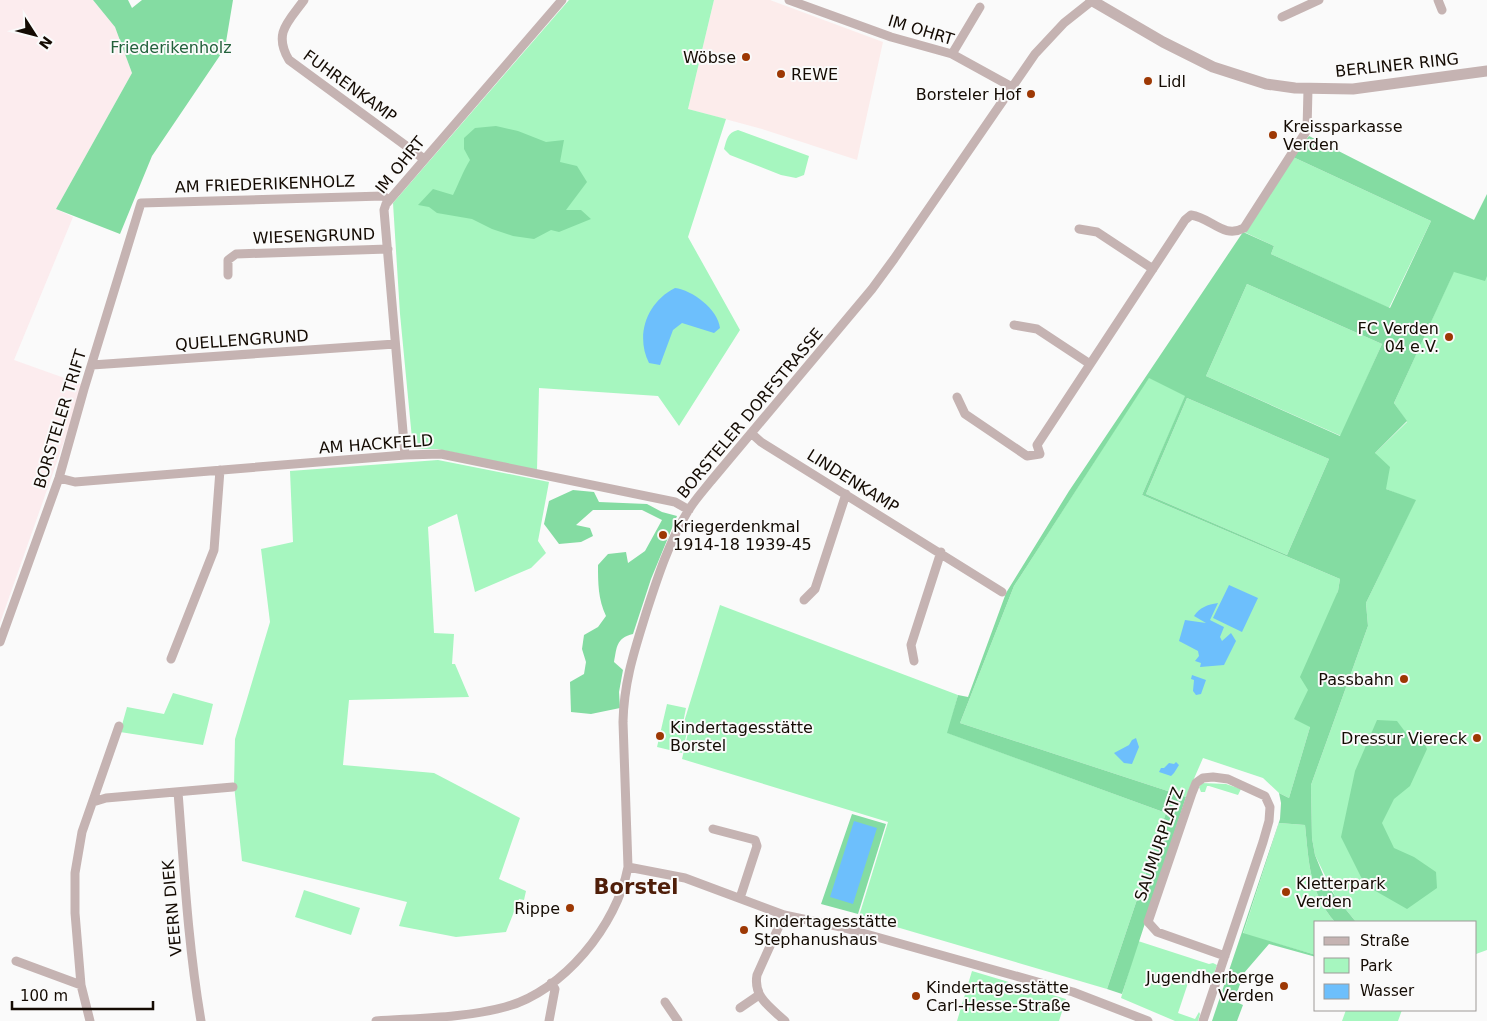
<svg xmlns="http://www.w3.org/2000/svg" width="1487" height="1021" font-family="'DejaVu Sans',sans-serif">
<rect width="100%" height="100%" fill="#fafafa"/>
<path fill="#fceceb" d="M714 0H770L883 42 857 160 762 129 688 109Z"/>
<path fill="#fcecee" d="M0 0H93L115 27 132 73 56 209 73 217 14 360 84 385 0 623Z"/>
<path fill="#a6f6bf" d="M569 0H714L688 109 726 119 688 237 740 330 679 426 658 396 539 388 537 470 437 449H413L400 314 393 203Z
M738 130 809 156 804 175 796 178 781 175 730 155 724 149C727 139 727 133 738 130Z
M1293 157 1431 221 1389 308 1271 254 1274 246 1244 232Z
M1454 271H1487V950L1476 954V922H1356L1335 896 1315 855 1312 838 1311 785 1368 626 1366 603 1415 501 1386 489 1375 453 1407 422 1394 403Z
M1247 284 1382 344 1341 436 1206 376Z
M1149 377 1186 395 1142 495 1340 579 1338 591 1308 690 1310 727 1289 798 1279 793 1263 778 1203 758 1186 797 960 723 1014 586Z
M1187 398 1329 459 1287 555 1146 494Z
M438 460 549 482 538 541 546 553 531 568 475 592 457 514 428 527 434 633 454 634 452 664H455L469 697 349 700 343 765 434 773 520 818 499 879 526 891 524 900 519 899 506 932 456 937 399 926 407 902 242 861 234 785 235 739 270 622 261 549 293 542 290 471Z
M720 605 958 695 948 733 1166 813 1107 989 859 916 888 822 682 759 690 724 684 722Z
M173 693 213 704 203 745 120 732 127 707 164 714Z
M667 704 686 708 683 723 689 724 682 753 657 747Z
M1202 783 1226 784 1241 789 1238 795 1209 786H1207L1205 792H1201L1199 787Z
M1279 823 1305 825C1309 863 1309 892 1335 922H1316V955L1243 934Z
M304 890 360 908 351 935 295 917Z
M1138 941 1209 964 1213 963 1217 965 1211 982 1209 983 1211 976 1192 971 1178 1013 1195 1019 1199 1012 1200 1014 1198 1021H1175L1121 998Z
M972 971 1066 999 1059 1021H957Z
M1346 1010H1402L1398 1021H1342Z"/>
<path fill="#84dca2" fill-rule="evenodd" d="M93 0H128L132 8 142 0H233L225 48 152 156 120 234 56 209 132 73 115 27Z
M496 126 518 131 546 142 564 140 560 162 577 166 587 182 566 210H581L591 219 559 232 551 230 534 239 513 236 492 229 472 219 437 213 429 207 418 205 433 189 453 195C459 183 463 171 470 160L464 149V138L475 128Z
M1309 136 1474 220 1487 194V276L1485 281 1454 272 1394 403 1407 421 1375 453 1390 467 1386 489 1416 500 1366 603 1368 626 1311 785 1312 838 1315 855 1326 882 1335 896 1356 922H1335C1309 892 1309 863 1305 825L1279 823 1243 933 1316 955V957L1269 944 1244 973 1234 1001 1243 1005 1237 1021H1212L1280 819 1281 803 1279 793 1289 798 1310 727 1294 719 1308 690 1300 677 1338 591 1340 579 1142 495 1185 396 1149 378 1014 586 960 723 1186 797 1122 994 1107 989 1166 813 947 733 958 695 968 697 1006 593 1069 491 1243 232 1274 246 1271 254 1390 308 1431 221 1293 157ZM1247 284 1382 344 1340 436 1206 376ZM1187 398 1329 459 1287 555 1146 494Z
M573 490 594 492 599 502 647 504 662 512 677 516 651 579 633 634C616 638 617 647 614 662L623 670 619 692 620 708 591 714 571 712 570 682 584 674 586 662 582 649 584 635 598 627 606 616C598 599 598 583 598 565L608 554 626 552 628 563 645 551 662 520 642 510H593L576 525 590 528 593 536 581 542 559 544 544 524 549 501Z
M1377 720 1397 721 1409 737 1421 736 1427 749 1410 786 1394 799 1382 823 1394 848 1414 857 1436 872 1437 888 1407 909 1365 885 1341 837 1355 771Z
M852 814 886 824 858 914 821 904Z"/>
<path fill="#6dbffc" d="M675 288C692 290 718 309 720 328L714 333 682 323 673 330 660 365 649 363C635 335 647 302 675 288Z
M1229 585 1258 598 1242 632 1213 618Z
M1218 603 1210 620 1224 627 1220 637 1222 641 1231 633 1236 641 1224 665 1200 667 1201 663 1195 661 1199 656 1198 651 1179 641 1185 620 1206 623 1194 616C1200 607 1207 605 1218 603Z
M1192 675 1206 680 1201 694 1196 695 1193 691 1194 680 1191 679Z
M1136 738 1139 747 1132 764 1124 763 1114 753 1129 745 1132 740Z
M1176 762 1179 765 1174 773 1171 776 1159 772 1161 768H1164L1169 763 1174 764Z
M854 821 877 828 853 904 830 897Z"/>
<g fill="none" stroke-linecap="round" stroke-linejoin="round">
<path stroke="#c5b3b2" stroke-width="9" d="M304 0C288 22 273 33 289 60L424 159
M789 0 891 37 952 54 1012 87
M1438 0 1442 10
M1282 17 1319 0
M952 54 980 7
M1079 229 1097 232 1153 269
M228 275V260L236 254 388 249
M1014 325 1037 329 1090 364
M92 365 395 344
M957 397 965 414 1027 456 1040 454 1037 445 1185 220 1191 215C1212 218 1223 239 1244 228L1307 130 1308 89
M751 433 761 442 1002 592
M405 455 384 210 386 204 562 0
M59 478 75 482 405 455 441 454 675 502 689 510
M804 600 815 589 846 494
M0 642 59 478 84 389 141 203 383 196 389 200
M171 659 214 550 220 470
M914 661 911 645 941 552
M178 792C184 869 188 945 201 1021
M93 802 106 798 233 787
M713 829 755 840 757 846 740 898
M628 867 685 878 784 915 841 927 1073 992 1148 1021
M784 915 757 975C753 997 770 1007 785 1021
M16 961 81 985
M665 1002 678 1021
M740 1008 759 995
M90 1021 81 985 75 913V873L82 832 119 726
M376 1021C418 1018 464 1018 505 1007 563 992 617 925 628 867L623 722C624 680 635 649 647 610 658 576 669 542 688 511 694 501 703 491 711 481L872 289 894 259 1035 54 1064 23 1093 0
M549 1021 555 989 551 983
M1203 1021 1263 842 1269 821 1270 807 1265 796 1228 779 1213 777 1203 778 1196 783 1192 793 1148 922 1157 932 1225 956"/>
<path stroke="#c5b3b2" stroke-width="11" d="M1091 0 1163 42 1213 67 1266 84 1295 88 1353 89 1487 71"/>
</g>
<g fill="#9d3804" stroke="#fafafa" stroke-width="2">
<circle cx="746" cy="57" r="5"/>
<circle cx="781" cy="74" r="5"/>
<circle cx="1148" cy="81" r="5"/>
<circle cx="1031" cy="94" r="5"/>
<circle cx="1273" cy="135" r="5"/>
<circle cx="1449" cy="337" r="5"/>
<circle cx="663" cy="535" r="5"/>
<circle cx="1404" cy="679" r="5"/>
<circle cx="660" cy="736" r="5"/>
<circle cx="1477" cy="738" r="5"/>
<circle cx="1286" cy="892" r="5"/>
<circle cx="570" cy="908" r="5"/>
<circle cx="744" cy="930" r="5"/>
<circle cx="1284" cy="986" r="5"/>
<circle cx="916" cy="996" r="5"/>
</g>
<g text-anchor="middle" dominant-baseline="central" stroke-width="4" stroke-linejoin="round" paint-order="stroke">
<g font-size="16" fill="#140b03" stroke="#fafafa">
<text transform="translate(921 30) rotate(17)">IM OHRT</text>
<text transform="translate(1397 65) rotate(-6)">BERLINER RING</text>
<text transform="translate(350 86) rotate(36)">FUHRENKAMP</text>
<text transform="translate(400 165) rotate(-51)">IM OHRT</text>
<text transform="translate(265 184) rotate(-2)">AM FRIEDERIKENHOLZ</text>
<text transform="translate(314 236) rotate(-2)">WIESENGRUND</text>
<text transform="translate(242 340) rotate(-4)">QUELLENGRUND</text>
<text transform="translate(750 413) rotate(-50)">BORSTELER DORFSTRASSE</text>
<text transform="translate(60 419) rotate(-73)">BORSTELER TRIFT</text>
<text transform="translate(376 444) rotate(-4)">AM HACKFELD</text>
<text transform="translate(853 481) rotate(32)">LINDENKAMP</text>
<text transform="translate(1159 844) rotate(-71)">SAUMURPLATZ</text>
<text transform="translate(172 908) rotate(-95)">VEERN DIEK</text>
</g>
<g font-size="16" fill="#22613b" stroke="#fafafa">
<text x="171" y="47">Friederikenholz</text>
</g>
<g font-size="16" fill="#140b03" stroke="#fafafa" text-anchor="start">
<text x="736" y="57" text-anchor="end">Wöbse</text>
<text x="791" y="74">REWE</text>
<text x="1158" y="81">Lidl</text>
<text x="1021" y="94" text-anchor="end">Borsteler Hof</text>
<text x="1283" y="126">Kreissparkasse<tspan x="1283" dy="18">Verden</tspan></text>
<text x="1439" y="328" text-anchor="end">FC Verden<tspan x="1439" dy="18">04 e.V.</tspan></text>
<text x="673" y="526">Kriegerdenkmal<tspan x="673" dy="18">1914-18 1939-45</tspan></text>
<text x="1394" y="679" text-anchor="end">Passbahn</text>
<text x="670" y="727">Kindertagesstätte<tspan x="670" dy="18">Borstel</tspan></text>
<text x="1467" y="738" text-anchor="end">Dressur Viereck</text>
<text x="1296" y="883">Kletterpark<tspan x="1296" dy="18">Verden</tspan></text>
<text x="560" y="908" text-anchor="end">Rippe</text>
<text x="754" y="921">Kindertagesstätte<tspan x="754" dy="18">Stephanushaus</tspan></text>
<text x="1274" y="977" text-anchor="end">Jugendherberge<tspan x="1274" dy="18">Verden</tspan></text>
<text x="926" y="987">Kindertagesstätte<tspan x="926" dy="18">Carl-Hesse-Straße</tspan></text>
</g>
<g font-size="21" font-weight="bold" fill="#4f1e09" stroke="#fafafa">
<text x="636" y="887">Borstel</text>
</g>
</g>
<rect x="1314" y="921" width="162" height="90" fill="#fafafa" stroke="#9e9a97"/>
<rect x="1324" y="937" width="25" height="8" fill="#c5b3b2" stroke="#9e9a97"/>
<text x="1360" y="946" font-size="15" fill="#140b03">Straße</text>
<rect x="1324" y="958" width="25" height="15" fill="#a6f6bf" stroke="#9e9a97"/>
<text x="1360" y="971" font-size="15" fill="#140b03">Park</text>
<rect x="1324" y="984" width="25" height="15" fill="#6dbffc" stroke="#9e9a97"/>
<text x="1360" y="996" font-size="15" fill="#140b03">Wasser</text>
<g transform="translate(35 35) rotate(126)" stroke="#fafafa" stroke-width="4" paint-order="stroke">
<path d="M0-4L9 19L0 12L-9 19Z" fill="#140b03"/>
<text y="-8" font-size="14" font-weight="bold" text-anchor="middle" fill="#140b03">N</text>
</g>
<path d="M12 1001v8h141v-8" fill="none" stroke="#140b03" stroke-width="2.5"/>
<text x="20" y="1001" font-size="15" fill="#140b03" stroke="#fafafa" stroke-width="4" paint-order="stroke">100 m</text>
</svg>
